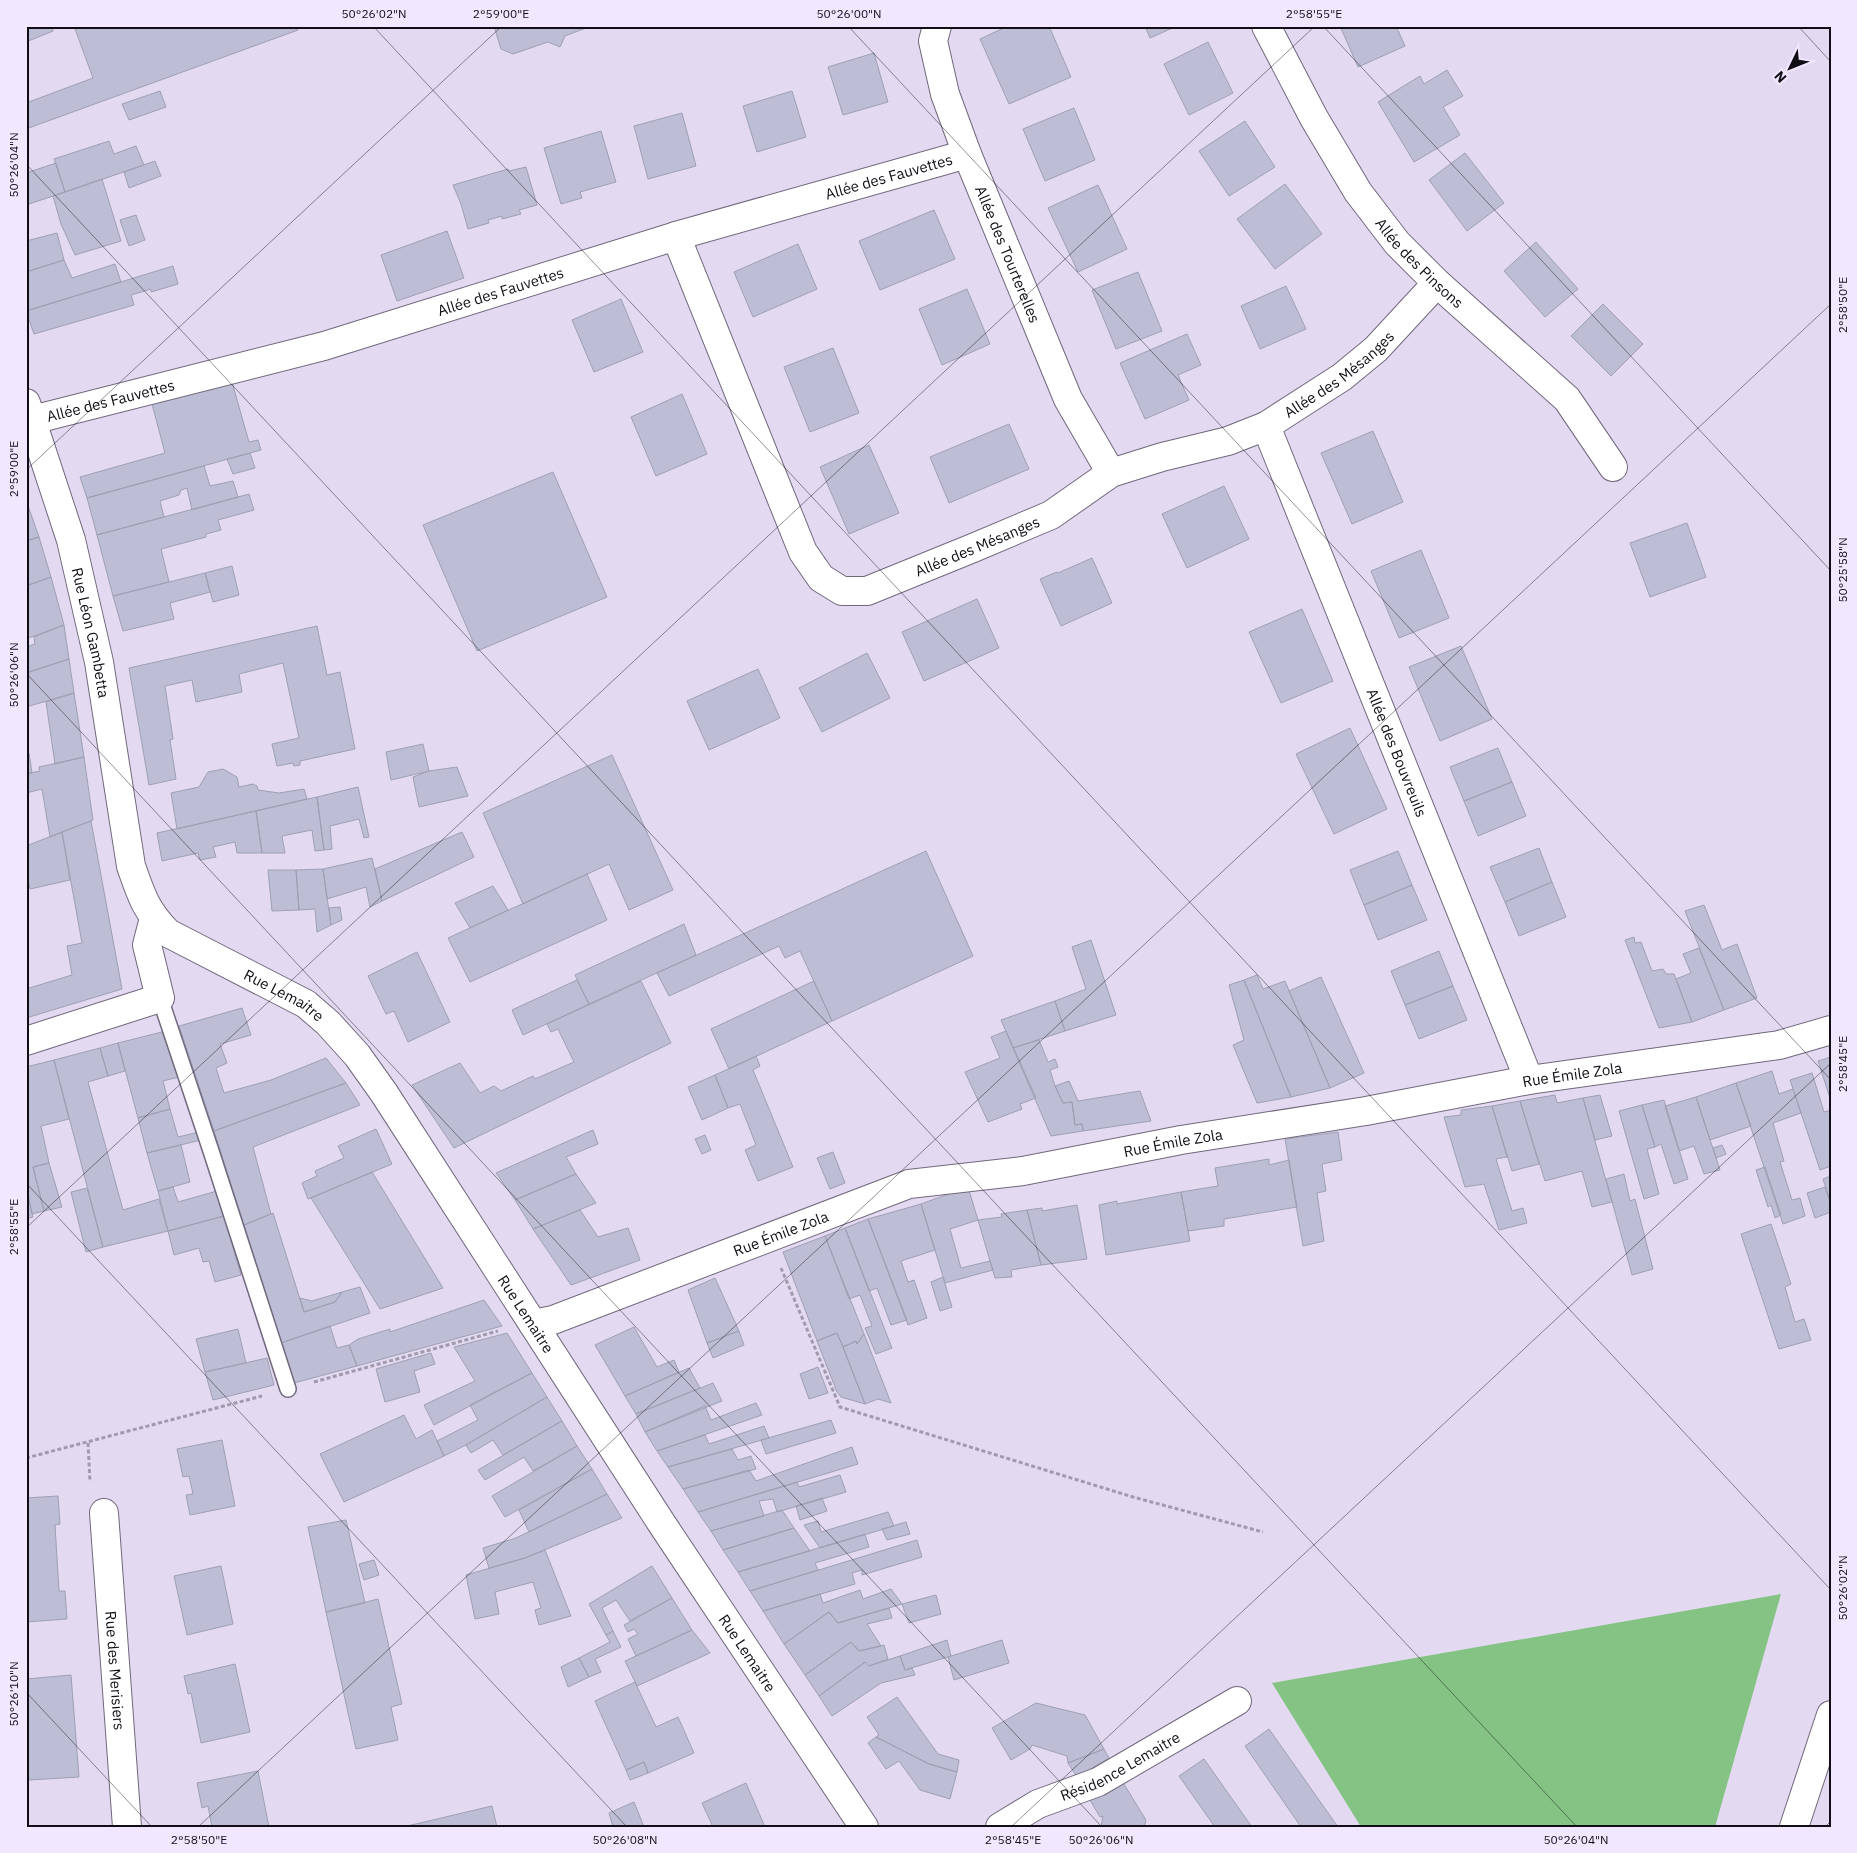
<svg xmlns="http://www.w3.org/2000/svg" width="1857" height="1853" font-family="'IBM Plex Sans',sans-serif">
<rect width="100%" height="100%" fill="#e3daf1"/>
<path fill="#84c384" d="M1781 1594 1715 1827H1361L1272 1683Z"/>
<path fill="#bdbed5" stroke="#9e9fb5" d="M26 26H52L53 31 26 42Z
M74 26H297L298 30 26 129V103L93 78Z
M494 26H591L565 36 560 47 548 42 513 54 501 49Z
M1008 26H1049L1071 77 1009 104 980 39Z
M1145 26H1177L1150 38Z
M1340 26H1396L1405 46 1358 67Z
M1208 42 1233 93 1189 115 1164 64Z
M874 53 888 102 843 115 828 67Z
M1447 70 1463 96 1443 107 1460 135 1414 162 1378 102 1420 76 1424 84Z
M160 91 166 107 129 120 122 104Z
M792 91 806 137 757 152 743 106Z
M1074 108 1095 160 1045 181 1023 129Z
M682 113 696 166 648 179 634 126Z
M1245 121 1275 167 1229 196 1199 151Z
M601 131 616 182 580 192 582 198 561 204 544 148Z
M109 141 114 154 136 146 144 165 65 192 54 159Z
M1465 153 1504 203 1467 231 1429 180Z
M155 161 161 176 129 188 124 172Z
M56 163 65 192 26 205V173Z
M526 167 537 205 519 210 521 214 502 219V216L488 220 489 223 468 229 461 204 453 185 508 169 509 171Z
M102 179 121 241 75 255 61 224 53 196Z
M1285 184 1322 234 1275 269 1237 219Z
M1098 185 1127 249 1078 272 1048 208Z
M934 210 955 259 880 290 859 241Z
M136 215 145 240 129 246 120 220Z
M447 231 464 278 397 301 381 255Z
M57 233 64 260 26 272V241Z
M1536 242 1578 289 1545 317 1504 271Z
M798 244 817 289 753 317 734 272Z
M64 260 72 278 115 264 121 282 26 311V272Z
M173 266 178 284 151 292V289L131 295 134 305 34 334 26 311Z
M1138 272 1162 331 1116 349 1092 290Z
M1286 286 1306 329 1260 349 1241 306Z
M967 289 990 344 942 365 919 309Z
M621 299 643 352 594 372 572 320Z
M1603 304 1643 344 1611 376 1571 336Z
M1187 334 1201 365 1178 375 1189 400 1145 419 1120 363Z
M833 348 859 413 810 432 784 367Z
M232 382 249 442 258 440 261 450 87 498 80 477 165 453 152 404Z
M682 394 707 454 656 476 631 417Z
M1009 424 1029 469 949 503 930 457Z
M1373 431 1403 502 1352 524 1321 453Z
M869 445 899 513 849 534 820 467Z
M250 453 255 468 233 474 227 459Z
M204 466 210 486 233 481 238 497 192 510 187 488 181 490 179 495 160 501 164 517 97 535 87 498Z
M553 472 607 597 477 651 423 525Z
M1224 486 1249 539 1187 568 1162 514Z
M249 494 254 510 218 520 221 530 206 534V537L161 549 169 582 113 596 97 535Z
M26 500 39 537 26 541Z
M1687 523 1706 577 1650 597 1630 543Z
M39 537 51 577 26 586V541Z
M1421 550 1449 618 1399 638 1371 571Z
M1092 558 1112 603 1061 626 1040 579 1057 572 1058 573Z
M232 566 239 595 213 602 205 573Z
M205 573 210 592 170 603 174 619 123 631 113 596Z
M51 577 64 625 26 639V586Z
M977 599 999 648 924 681 902 632Z
M1302 609 1333 681 1281 703 1249 632Z
M64 625 69 659 26 673V647L35 644 34 637Z
M317 626 327 675 340 672 355 749 300 761V765L294 766 293 763 277 766 272 744 299 738 283 663 239 674 242 692 196 702 192 680 165 686 173 739 170 740 176 779 149 785 129 668Z
M1461 646 1492 719 1440 741 1409 667Z
M867 653 890 698 822 732 799 688Z
M69 659 74 693 26 707V673Z
M758 669 780 718 709 750 687 701Z
M74 693 84 757 55 764 46 702Z
M1350 728 1387 809 1334 834 1296 754Z
M423 744 429 771 391 780 386 752Z
M1498 748 1512 782 1464 801 1450 767Z
M29 753 32 773 26 774V754Z
M612 755 673 890 629 910 609 864 523 904 483 813Z
M84 757 93 820 50 837 42 789 26 793V774L40 771 39 767Z
M457 767 468 796 419 807 413 777 429 771Z
M223 769 237 777 239 787 253 784 257 786 258 790 279 793 304 789 307 799 177 829 171 793 199 787 208 772Z
M1512 782 1526 816 1478 836 1464 801Z
M358 787 369 837 364 838 359 819 330 826 332 849 324 850 317 797Z
M317 797 324 850 315 851 312 830 282 836 285 853H262L256 811Z
M256 811 262 853H237L235 842 213 847 216 857 200 860 198 853 162 861 157 833Z
M91 821 122 989 26 1018V989L72 975 67 946 82 943 62 832Z
M62 832 70 880 30 889 26 868V846Z
M462 832 474 857 382 901 375 869Z
M1539 848 1552 882 1505 902 1490 867Z
M926 851 973 956 832 1021 800 951 785 958 779 946 669 996 657 973Z
M1398 851 1412 885 1364 905 1350 870Z
M372 858 382 901 370 907 366 887 327 899 323 869Z
M323 869 331 925 317 932 315 909 299 910 296 870Z
M268 870H296L299 910 272 911Z
M587 874 607 920 470 982 448 938Z
M1552 882 1566 917 1519 936 1505 902Z
M1412 885 1427 920 1378 940 1364 905Z
M493 886 508 910 470 928 455 903Z
M1704 905 1722 950 1737 944 1757 998 1724 1010 1685 911Z
M340 907 342 920 331 925 329 908Z
M684 924 696 955 589 1004 575 975Z
M1634 937 1635 943 1641 942 1652 971 1663 969 1666 974H1674L1692 1022 1659 1028 1625 940Z
M1091 940 1116 1015 1065 1031 1055 1001 1086 989 1072 947Z
M1699 948 1724 1010 1692 1022 1676 979 1691 973 1683 954Z
M1439 951 1453 986 1405 1005 1391 971Z
M417 952 450 1022 408 1042 394 1011 386 1014 368 976Z
M1257 975 1263 989 1285 981 1330 1088 1291 1097 1244 980Z
M1321 977 1364 1073 1330 1088 1289 991Z
M577 980 589 1004 523 1035 512 1010Z
M1244 980 1291 1097 1257 1103 1233 1045 1244 1040 1229 985Z
M641 981 671 1043 454 1148 412 1085 460 1063 480 1093 494 1086 501 1091 533 1076 535 1079 574 1062 558 1029 551 1032 547 1024Z
M814 981 832 1021 729 1069 711 1029Z
M1453 986 1467 1020 1419 1039 1405 1005Z
M1055 1001 1065 1031 1013 1048 1001 1020Z
M242 1008 251 1035 220 1044 227 1063 216 1068 224 1093 271 1080 326 1058 346 1083 214 1131 179 1026Z
M1006 1031 1036 1098 1020 1104 1022 1109 988 1122 965 1072 1000 1058 991 1037Z
M162 1032 179 1077 163 1081 170 1109 138 1118 118 1043Z
M1039 1040 1048 1062 1055 1059 1058 1067 1050 1070 1055 1086 1063 1103 1072 1102 1075 1125 1082 1124 1083 1131 1051 1136 1013 1048Z
M118 1043 125 1071 108 1076 100 1048Z
M100 1048 108 1076 88 1082 123 1210 159 1199 168 1231 103 1247 54 1060Z
M756 1056 760 1066 753 1070 793 1167 758 1181 745 1150 756 1145 740 1104 728 1108 715 1075Z
M1831 1057V1101L1818 1061Z
M54 1060 69 1119 41 1126 49 1163 33 1167 44 1211 32 1214 26 1187V1067Z
M1772 1071 1779 1094 1793 1089 1801 1113 1773 1123 1784 1161 1780 1162 1792 1200 1800 1198 1805 1216 1783 1224 1736 1083Z
M1812 1073 1824 1112 1831 1110V1166L1820 1170 1790 1080Z
M715 1075 728 1108 702 1120 688 1087Z
M1069 1081 1078 1101 1140 1091 1151 1121 1083 1131 1082 1124 1075 1125 1072 1102 1063 1103 1055 1086Z
M346 1083 360 1105 253 1147 271 1214 244 1225 214 1131Z
M1736 1083 1751 1126 1710 1140 1696 1097Z
M1555 1095 1557 1103 1583 1098 1612 1202 1592 1207 1582 1171 1545 1181 1520 1101Z
M1600 1095 1612 1136 1595 1140 1583 1098Z
M1696 1097 1720 1170 1704 1174 1694 1146 1679 1151 1665 1106Z
M1664 1100 1688 1179 1674 1184 1661 1144 1655 1147 1642 1105Z
M1520 1101 1539 1164 1512 1171 1492 1106Z
M1642 1105 1655 1147 1647 1149 1659 1194 1644 1199 1619 1111Z
M1492 1106 1507 1157 1496 1159 1512 1211 1523 1208 1527 1223 1499 1230 1484 1184 1465 1187 1444 1117 1461 1115V1110Z
M170 1109 178 1137 199 1132 201 1140 147 1153 138 1118Z
M376 1129 392 1164 308 1199 302 1183 317 1176 315 1171 344 1158 338 1146Z
M593 1130 598 1144 566 1157 576 1174 515 1200 496 1173Z
M1338 1132 1342 1160 1322 1164 1326 1191 1317 1193 1324 1241 1303 1246 1285 1139Z
M705 1135 711 1150 702 1154 695 1139Z
M181 1145 190 1182 158 1191 147 1153Z
M1722 1145 1726 1154 1716 1158 1713 1148Z
M833 1152 845 1183 830 1189 817 1158Z
M1269 1159V1165L1289 1160 1297 1207 1224 1219V1226L1188 1231 1181 1192 1218 1186 1215 1168Z
M49 1163 62 1207 44 1211 33 1167Z
M1765 1167 1781 1215 1775 1218 1771 1205 1768 1207 1756 1170Z
M372 1172 443 1288 380 1309 311 1198Z
M576 1174 596 1203 533 1229 515 1200Z
M1624 1174 1630 1201 1635 1199 1653 1269 1632 1275 1606 1179Z
M1831 1176V1204L1823 1179Z
M26 1187 33 1217 26 1219Z
M173 1187 178 1202 217 1191 224 1216 168 1231 158 1191Z
M968 1187 978 1220 950 1229 961 1268 990 1261 993 1270 945 1283 921 1204Z
M1825 1187 1831 1204V1212L1815 1218 1807 1193Z
M87 1188 103 1247 86 1252 71 1192Z
M1181 1192 1190 1241 1106 1255 1099 1205 1117 1201V1204Z
M921 1204 935 1250 901 1261 908 1282 914 1280 927 1318 908 1325 868 1219Z
M1077 1205 1087 1259 1041 1265 1027 1210 1042 1208V1211Z
M580 1210 598 1237 628 1228 640 1260 571 1285 533 1229Z
M1027 1210 1041 1265 1011 1270 1012 1277 995 1278 978 1220 1002 1217 1001 1214Z
M273 1213 304 1312 335 1302 342 1292 360 1287 370 1313 281 1343 244 1225Z
M224 1216 241 1275 215 1282 209 1261 203 1262 199 1248 174 1255 168 1231Z
M868 1219 907 1320 891 1325 877 1288 869 1291 845 1228Z
M1771 1224 1791 1284 1785 1287 1795 1322 1804 1319 1811 1340 1779 1349 1741 1234Z
M845 1228 892 1348 876 1354 865 1328 872 1326 860 1295 849 1299 825 1236Z
M825 1236 864 1334 857 1344 856 1341 843 1347 837 1333 817 1341 783 1252Z
M943 1277 952 1307 940 1311 931 1282Z
M715 1278 739 1331 707 1343 688 1290Z
M342 1292 335 1302 304 1312 300 1298 312 1301Z
M484 1300 502 1326 357 1366 349 1345 358 1339 390 1329V1332Z
M330 1326 337 1348 349 1345 357 1366 294 1383 281 1343Z
M634 1327 657 1367 674 1360 679 1372 625 1396 595 1345Z
M238 1329 246 1363 205 1372 196 1339Z
M739 1331 744 1345 713 1358 707 1343Z
M507 1333 532 1373 434 1425 424 1405 475 1381 454 1347Z
M837 1333 843 1347 865 1404 841 1397 837 1392 817 1341Z
M864 1334 891 1403 878 1399 865 1404 843 1347 856 1341 857 1344Z
M431 1353 435 1364 414 1371 420 1392 385 1402 376 1369Z
M267 1358 274 1385 213 1400 205 1372Z
M818 1367 828 1393 809 1399 800 1374Z
M689 1368 700 1388 636 1414 625 1396Z
M532 1373 547 1397 466 1445 444 1456 437 1441 478 1420 470 1405Z
M713 1383 722 1401 645 1432 636 1414Z
M547 1397 562 1421 503 1455 493 1440 471 1453 466 1445Z
M756 1403 762 1415 657 1451 645 1432 705 1406 711 1420Z
M404 1415 416 1439 432 1430 444 1456 344 1502 320 1454Z
M831 1420 836 1433 766 1454 761 1440Z
M562 1421 577 1446 533 1471 524 1457 485 1480 478 1470Z
M764 1426 769 1438 668 1467 657 1451 705 1435 709 1444Z
M222 1440 235 1506 190 1515 186 1495 193 1494 189 1476 183 1477 177 1449Z
M577 1446 592 1469 505 1517 492 1496Z
M852 1447 858 1464 698 1512 683 1489 749 1470 756 1481Z
M732 1449 738 1460 751 1456 756 1469 683 1489 668 1467Z
M592 1469 607 1494 529 1532 519 1510Z
M840 1475 846 1492 777 1512 773 1499 759 1501 764 1516 711 1531 698 1512 797 1482 799 1487Z
M607 1494 622 1518 525 1558 489 1568 483 1548 516 1538Z
M58 1496 60 1524 55 1525 59 1591H65L67 1619 26 1622V1498Z
M822 1498 827 1511 800 1520 796 1506Z
M782 1510 794 1528 723 1550 711 1531Z
M888 1512 894 1526 820 1548 804 1525 818 1521 821 1532Z
M346 1520 365 1603 326 1612 308 1527Z
M906 1522 910 1534 887 1540 882 1529Z
M794 1528 810 1551 738 1572 723 1550Z
M865 1534 869 1547 815 1563 818 1570 750 1591 738 1572Z
M917 1540 922 1557 862 1575V1570L852 1573 855 1584 763 1611 750 1591Z
M545 1550 571 1616 539 1625 535 1610 541 1608 533 1582 495 1592 499 1614 475 1619 466 1575 525 1558Z
M374 1560 379 1575 364 1580 359 1564Z
M221 1566 233 1624 187 1635 174 1576Z
M652 1566 672 1598 630 1621 616 1600 602 1608 613 1631 606 1635 589 1604Z
M891 1589 902 1604 838 1623 829 1612 784 1644 763 1611 820 1594 823 1603 860 1590 863 1599Z
M936 1595 941 1614 909 1623 902 1604Z
M672 1598 692 1630 636 1656 628 1639 638 1634 634 1629 628 1632 624 1625Z
M378 1599 402 1704 391 1707 398 1740 356 1749 326 1612Z
M889 1608 892 1618 867 1624 881 1646 859 1651 851 1642 805 1675 784 1644 829 1612 838 1623Z
M692 1630 710 1653 637 1686 625 1661Z
M613 1631 621 1647 595 1659 601 1672 589 1677 579 1658 610 1642 606 1635Z
M947 1640 951 1656 905 1670 900 1656Z
M1002 1640 1009 1663 954 1680 948 1657Z
M851 1642 859 1651 884 1645 888 1659 869 1666 865 1662 819 1696 805 1675Z
M900 1656 905 1670 912 1668 915 1675 881 1683 832 1716 819 1696 865 1662 869 1666Z
M579 1658 589 1677 568 1687 561 1667Z
M235 1664 250 1732 201 1743 191 1693 188 1694 184 1676Z
M71 1675 79 1777 29 1780 26 1749V1679Z
M635 1682 656 1727 678 1717 694 1753 648 1773 644 1762 626 1770 595 1701Z
M897 1697 938 1754 959 1760 957 1772 929 1764 876 1737 879 1735 867 1717Z
M1036 1703 1085 1715 1104 1749 1068 1763 1067 1756 1032 1745 1030 1749 1011 1760 992 1728Z
M1269 1729 1338 1827H1301L1245 1746Z
M876 1737 929 1764 957 1772 950 1799 920 1790 899 1761 886 1769 868 1743Z
M1104 1749 1109 1758 1077 1777 1068 1763Z
M1204 1759 1252 1827H1215L1179 1776Z
M644 1762 648 1773 630 1780 626 1770Z
M258 1771 269 1827H212L208 1806 202 1808 197 1783Z
M1122 1781 1146 1820 1144 1827H1101L1103 1816 1100 1817 1090 1800Z
M746 1783 765 1827H713L702 1803Z
M634 1802 644 1827H613L609 1813Z
M492 1806 497 1827H403Z"/>
<g fill="none" stroke-linecap="round" stroke-linejoin="round">
<g stroke="#70687c" stroke-width="18">
<path id="lane" d="M160 998 211 1151 288 1389"/>
</g>
<g stroke="#70687c" stroke-width="30">
<g id="street">
<path id="s1" d="M937 26 933 41 945 94 967 154 1068 399 1111 473"/>
<path id="s2" d="M1266 26 1314 118 1358 192 1397 243 1437 283 1567 399 1613 467"/>
<path id="s3" d="M676 236 803 552 821 578 842 591H867L973 548 1051 515 1111 473 1162 457 1228 441 1266 426 1342 377 1376 349 1437 283"/>
<path id="s4" d="M32 420 324 346 676 236 967 154"/>
<path id="s5" d="M1266 426 1529 1080"/>
<path d="M26 1041 160 998 147 945 154 918"/>
<path id="s6" d="M533 1324 553 1320 909 1184 1023 1171 1181 1140 1366 1111 1529 1080 1779 1045 1831 1030"/>
<path id="s7" d="M104 1513 127 1827"/>
<path id="s8" d="M1000 1827 1038 1804 1098 1782 1237 1701"/>
</g>
</g>
<g stroke="#70687c" stroke-width="30">
<g id="secondary">
<path id="s9" d="M26 403 71 540 99 662 131 866C141 895 146 911 168 933L306 1004 328 1023 357 1055 384 1093 662 1524 864 1827"/>
</g>
</g>
<g stroke="#70687c" stroke-width="30">
<path id="highway" d="M1794 1827 1831 1715"/>
</g>
<path stroke="#a19aac" stroke-width="3" stroke-dasharray="4 2.5" stroke-linecap="butt" d="M781 1268 840 1407 1133 1497 1263 1532
M314 1382 498 1331
M88 1443 90 1482
M26 1458 262 1396"/>
<use href="#lane" stroke="#fff" stroke-width="15"/>
<use href="#street" stroke="#fff" stroke-width="28"/>
<use href="#secondary" stroke="#fff" stroke-width="28"/>
<use href="#highway" stroke="#fff" stroke-width="28"/>
</g>
<path fill="none" stroke="#110e16" stroke-width="1" stroke-opacity="0.45" d="M373 26 1831 1590M848 26 1831 1080M1323 26 1831 571M1798 26 1831 62M26 164 1577 1827M26 470 502 26M26 673 1102 1827M26 1183 627 1827M26 1228 1315 26M26 1692 152 1827M198 1827 1831 304M1011 1827 1831 1063M1825 1827 1831 1821"/>
<g text-anchor="middle" dominant-baseline="central" stroke-width="5" stroke-linejoin="round" paint-order="stroke">
<g font-size="15" fill="#110e16" stroke="#f1e7fe">
<text stroke="none"><textPath href="#s4" startOffset="891">Allée des Fauvettes</textPath></text>
<text stroke="none"><textPath href="#s1" startOffset="242">Allée des Tourterelles</textPath></text>
<text stroke="none"><textPath href="#s2" startOffset="284">Allée des Pinsons</textPath></text>
<text stroke="none"><textPath href="#s4" startOffset="486">Allée des Fauvettes</textPath></text>
<text stroke="none"><textPath href="#s3" startOffset="946">Allée des Mésanges</textPath></text>
<text stroke="none"><textPath href="#s4" startOffset="81">Allée des Fauvettes</textPath></text>
<text stroke="none"><textPath href="#s3" startOffset="541">Allée des Mésanges</textPath></text>
<text stroke="none"><textPath href="#s9" startOffset="239">Rue Léon Gambetta</textPath></text>
<text stroke="none"><textPath href="#s5" startOffset="352">Allée des Bouvreuils</textPath></text>
<text stroke="none"><textPath href="#s9" startOffset="685">Rue Lemaitre</textPath></text>
<text stroke="none"><textPath href="#s6" startOffset="1074">Rue Émile Zola</textPath></text>
<text stroke="none"><textPath href="#s6" startOffset="669">Rue Émile Zola</textPath></text>
<text stroke="none"><textPath href="#s6" startOffset="264">Rue Émile Zola</textPath></text>
<text stroke="none"><textPath href="#s9" startOffset="1090">Rue Lemaitre</textPath></text>
<text stroke="none"><textPath href="#s9" startOffset="1495">Rue Lemaitre</textPath></text>
<text stroke="none"><textPath href="#s7" startOffset="158">Rue des Merisiers</textPath></text>
<text stroke="none"><textPath href="#s8" startOffset="135">Résidence Lemaitre</textPath></text>
</g>
</g>
<rect width="1857" height="1853" fill="none" stroke="#f1e7fe" stroke-width="55"/>
<g transform="translate(1790 68) rotate(227)" stroke="#f1e7fe" stroke-width="4" paint-order="stroke">
<path d="M0-4L9 19L0 12L-9 19Z" fill="#110e16"/>
<text y="-8" font-size="14" font-weight="bold" text-anchor="middle" fill="#110e16">N</text>
</g>
<rect x="28" y="28" width="1802" height="1798" fill="none" stroke="#110e16" stroke-width="2"/>
<g font-size="12" text-anchor="middle" fill="#110e16">
<text x="374" y="18">50°26'02"N</text>
<text x="501" y="18">2°59'00"E</text>
<text x="849" y="18">50°26'00"N</text>
<text x="1314" y="18">2°58'55"E</text>
<text transform="translate(14 165) rotate(-90)" y="4">50°26'04"N</text>
<text transform="translate(1843 305) rotate(-90)" y="4">2°58'50"E</text>
<text transform="translate(14 469) rotate(-90)" y="4">2°59'00"E</text>
<text transform="translate(1843 570) rotate(-90)" y="4">50°25'58"N</text>
<text transform="translate(14 675) rotate(-90)" y="4">50°26'06"N</text>
<text transform="translate(1843 1064) rotate(-90)" y="4">2°58'45"E</text>
<text transform="translate(14 1227) rotate(-90)" y="4">2°58'55"E</text>
<text transform="translate(1843 1588) rotate(-90)" y="4">50°26'02"N</text>
<text transform="translate(14 1694) rotate(-90)" y="4">50°26'10"N</text>
<text x="199" y="1844">2°58'50"E</text>
<text x="625" y="1844">50°26'08"N</text>
<text x="1013" y="1844">2°58'45"E</text>
<text x="1101" y="1844">50°26'06"N</text>
<text x="1576" y="1844">50°26'04"N</text>
</g>
</svg>
